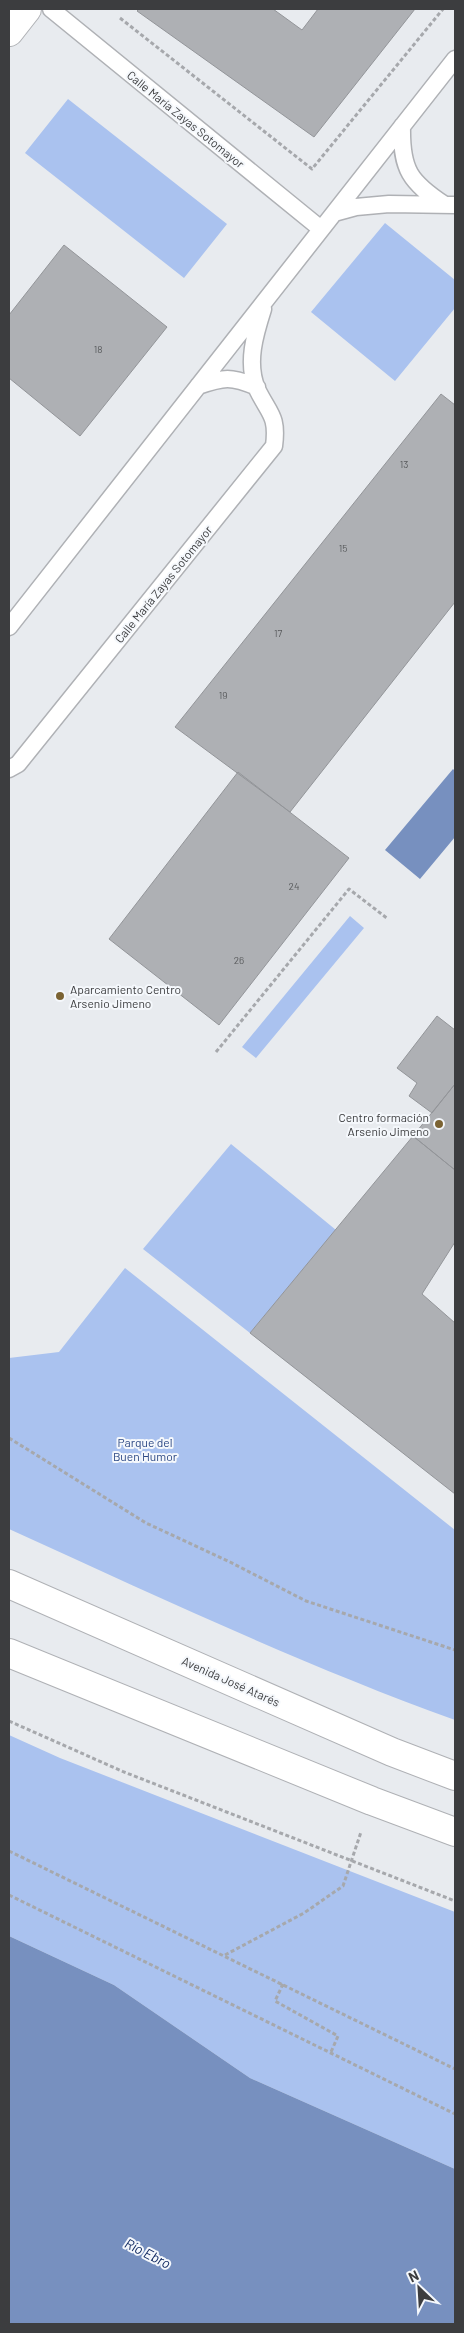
<svg xmlns="http://www.w3.org/2000/svg" width="464" height="2333" font-family="Barlow,sans-serif">
<rect width="100%" height="100%" fill="#e8ebef"/>
<path fill="#aac2ef" d="M68 99 227 224 184 278 25 153Z
M385 223 455 280V308L395 381 311 312Z
M350 916 364 928 256 1058 242 1047Z
M231 1144 336 1230 250 1333 143 1249Z
M125 1268 455 1530V1720C303 1665 156 1596 9 1529V1358L59 1352Z
M9 1735 60 1758 455 1912V2169L250 2078 114 1985 9 1936Z"/>
<path fill="#7790bf" d="M453 769 455 771V837L420 879 385 850Z
M9 1936 114 1985 250 2078 455 2169V2324H9Z"/>
<path fill="#aeb0b4" stroke="#939599" d="M139 9H273L302 30 318 9H415L314 137 137 11Z
M64 245 167 327 80 436 9 378V315Z
M441 394 455 405V602L290 812 175 727Z
M238 772 349 858 219 1025 109 939Z
M437 1016 455 1030V1084L432 1113 409 1096 417 1083 397 1068Z
M455 1084V1170L413 1136Z
M413 1136 455 1170V1242L422 1294 455 1323V1494L250 1333Z"/>
<g fill="none" stroke-linecap="round" stroke-linejoin="round">
<g stroke="#afb1b5" stroke-width="19">
<path id="lane" d="M51 9 321 229
M402 126C401 170 410 182 445 205
M334 213 356 207 389 204 455 205
M198 386C224 377 231 376 257 387
M9 627 455 59
M9 769 18 764 274 446C278 415 269 414 257 389 246 363 255 334 263 309"/>
</g>
<g stroke="#afb1b5" stroke-width="30">
<path id="street" d="M9 32 27 9"/>
</g>
<g stroke="#afb1b5" stroke-width="30">
<path id="primary" d="M9 1584 392 1752 455 1776
M9 1653 372 1801 455 1832"/>
</g>
<path stroke="#a6a8ac" stroke-width="3" stroke-dasharray="4 2.5" stroke-linecap="butt" d="M120 18 312 169 443 9
M216 1052 349 889 388 919
M9 1438 146 1523 230 1562 306 1601 455 1650
M9 1721 124 1772 455 1901
M9 1851 455 2069
M9 1895 455 2114
M225 1955 304 1913 343 1886 361 1832
M283 1984 275 2001 338 2036 331 2052"/>
<use href="#lane" stroke="#fff" stroke-width="16"/>
<use href="#street" stroke="#fff" stroke-width="28"/>
<use href="#primary" stroke="#fff" stroke-width="28"/>
</g>
<g fill="#7b6333" stroke="#f5f8fc" stroke-width="2">
<circle cx="60" cy="996" r="5"/>
<circle cx="439" cy="1124" r="5"/>
</g>
<g text-anchor="middle" dominant-baseline="central" stroke-width="4" stroke-linejoin="round" paint-order="stroke">
<g font-size="10" fill="#585a5c">
<text x="98" y="349">18</text>
<text x="404" y="464">13</text>
<text x="343" y="548">15</text>
<text x="278" y="633">17</text>
<text x="223" y="695">19</text>
<text x="294" y="886">24</text>
<text x="239" y="960">26</text>
</g>
<g font-size="12" fill="#3c3d3f" stroke="#f5f8fc">
<text transform="translate(186 119) rotate(39)">Calle María Zayas Sotomayor</text>
<text transform="translate(163 584) rotate(-51)">Calle María Zayas Sotomayor</text>
<text transform="translate(231 1681) rotate(24)">Avenida José Atarés</text>
</g>
<g font-size="12" fill="#3c3d3f" stroke="#f5f8fc" text-anchor="start">
<text x="70" y="989">Aparcamiento Centro<tspan x="70" dy="14">Arsenio Jimeno</tspan></text>
<text x="429" y="1117" text-anchor="end">Centro formación<tspan x="429" dy="14">Arsenio Jimeno</tspan></text>
</g>
<g font-size="12" fill="#2c4884" stroke="#f5f8fc">
<text x="145" y="1442">Parque del<tspan x="145" dy="14">Buen Humor</tspan></text>
</g>
<g font-size="14" font-style="italic" fill="#0c255e" stroke="#f5f8fc">
<text transform="translate(148 2253) rotate(27)">Río Ebro</text>
</g>
</g>
<rect width="464" height="2333" fill="none" stroke="#3c3d3f" stroke-width="20"/>
<g transform="translate(419 2288) rotate(335)" stroke="#f5f8fc" stroke-width="4" paint-order="stroke">
<path d="M0-4L9 19L0 12L-9 19Z" fill="#3c3d3f"/>
<text y="-8" font-size="14" font-weight="bold" text-anchor="middle" fill="#3c3d3f">N</text>
</g>
</svg>
